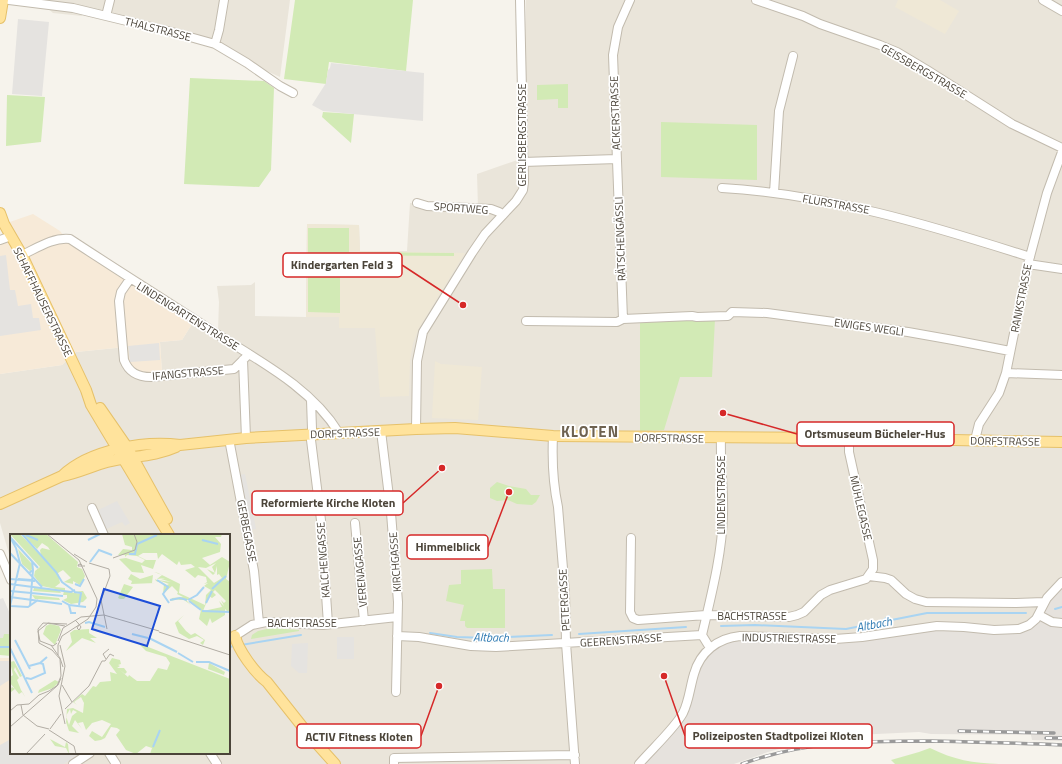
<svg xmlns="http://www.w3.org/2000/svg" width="1062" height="764" font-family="'Titillium Web',sans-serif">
<rect width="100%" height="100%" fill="#f6f3ec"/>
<path fill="#eae5da" d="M38 0H290L280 77 222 51 191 40 82 14V16L53 13Z
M526 0H1062V582L1033 622 685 707 639 764H63L84 753H229V535H11V561L0 523V374L62 365 76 352 126 347 162 372 160 342 182 340 192 324 195 316 218 330 219 302 217 286 251 285 255 282V316L306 317 307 224 359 225 360 251H407L410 203 478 208 477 174 529 156 525 83Z"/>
<path fill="#f7ead8" d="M33 214 60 231 71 245 192 324 182 340 160 342 162 372 147 374 135 371 128 362 125 347 76 352 62 365 0 374V240L10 236 4 224Z
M0 658H11V753L0 764Z"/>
<path fill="#e6e2dd" d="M1062 582V741L1032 740 1031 735 931 734 919 732 834 736 832 741 794 745 768 752 734 764H639L676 723 700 659 730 638 835 639 927 627 1025 628Z"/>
<path fill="#efe8d6" d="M898 0H940L959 11 945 34 895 7Z
M307 224 359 225 360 251 465 253 419 328 413 343 410 361 409 396 380 397 375 328H339V317H306Z
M435 361 441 364 482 367 478 420 432 418Z"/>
<path fill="#d2eab5" d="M295 0H413L406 71 329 62 326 84 284 79Z
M190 78 264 81 274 88 271 170 259 187 184 184Z
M568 84V108H558V99L537 100V85Z
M7 95 45 97 41 142 6 146Z
M323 112 354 114 351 143 322 117Z
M661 122 757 125V180L661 177Z
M308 228H349V252L454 253V256L308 255Z
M308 255 340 256V313L308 312Z
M715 319 712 377H680L664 430 640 431V321Z
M497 482 509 486 526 489 531 495H540L536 502 532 505 517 504 508 500 497 501 490 498V488Z
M492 569 493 589H505V628H467L465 626V621H460L464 605 446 601 449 585 461 584V570Z
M271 628 299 630V631L251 639 252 635 258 631Z
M3 634H11V656L0 655V638H3Z
M930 748C954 760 973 763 999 764H895L891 760 919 752Z"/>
<path fill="#e5e3e0" d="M18 19 49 22 42 96 12 94Z
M331 63 424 73 423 121 323 111 312 105 326 83 328 70 330 68Z
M6 255 10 290H15L18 306 31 304 33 318H39L41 330 0 336V256Z
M159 343 160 360 130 362 128 346Z
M245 474 256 529 250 530 239 475Z
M117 501 130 523 125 526 122 522 102 531 94 512Z
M3 598 11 616 9 634H4L3 638H0V599Z
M337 637H354V659H337Z
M308 643 307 673H299L291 666 292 644Z
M0 661H11V679L0 686Z
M11 739V753H82L64 764H0V745Z"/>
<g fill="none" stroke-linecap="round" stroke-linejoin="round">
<path stroke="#a9d4f2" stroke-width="2" d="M1055 609 1062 607
M882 621 889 616
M721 626 755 625 846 629 927 613H1026
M430 633 457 637 488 638 552 635
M579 634 686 627
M241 645 301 635
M0 647H11
M229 647 235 646"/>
<g stroke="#c2bbae" stroke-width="10">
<path id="minor" d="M9 0 73 8 172 32 215 44 247 63 280 86 293 93
M756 0 803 16 820 24 880 45 897 52 927 70 1012 124 1062 148
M1043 0 1062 11
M106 16 110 0
M215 44 219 30 224 0
M523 162 617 159
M722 188C827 194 930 225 1030 257
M774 193 779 111 793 56
M417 203 427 206 491 209 499 212 503 215
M0 240 11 236
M22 255C37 248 53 237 70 239 120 272 170 303 220 336 263 363 312 389 339 433
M1028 264 1062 269
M130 279 121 292 119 301 124 360C129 373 138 377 151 377L234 369 249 354
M623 319 613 55 618 27 630 0
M526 321 617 322 623 319 692 316 697 317 728 316 732 312 767 313 908 332 953 340 1010 351
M243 360 246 438
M1006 373 1062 375
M311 400 312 429 311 440 321 520 328 624
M416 429 417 361 423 332 472 253 485 234 516 201 523 190 524 182 520 0
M381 431 391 513 398 602 396 692
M553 436C552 459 553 484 558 507L565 593 566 643 575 764
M229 439 254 571 259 623
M975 440 979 424 999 393 1006 373 1028 264 1047 193 1062 152
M92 508 104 535
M355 523 364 621
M631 538 630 612 633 618 638 620 706 615 789 617 797 615 804 612 821 595 830 590 866 579 873 569V560L849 452V438
M0 554 11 580
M869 576 885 578 891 580 906 594 915 599 926 602 1015 603 1044 602
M1039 615 1052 622 1062 623
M235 636 252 625 266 622 323 625 397 617
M397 636 419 637 471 646 496 647 702 635
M710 648 702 635C711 596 722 555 723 515 724 489 720 464 721 438
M109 753 116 764
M210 753 217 764
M73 764 90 753
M394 764V758L575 755
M639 764C651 750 675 728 683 713 689 701 690 687 694 674 700 652 718 638 740 636L835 639 862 637 937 626 964 627 994 630 1019 629 1029 625 1036 619 1047 598 1062 582"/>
</g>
<g stroke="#e6c16a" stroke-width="12">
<path id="major" d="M0 18 3 0
M0 213 4 224 22 255 86 390 91 405 169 535
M100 408 127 447 167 519
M62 476C89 450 144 440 180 445L246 438 416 429 455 428 553 436 849 438 1062 442
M0 504 62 476C78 473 92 466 107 462 129 456 154 457 176 447
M235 636C238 650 255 673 267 682L309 735 335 764"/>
</g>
<use href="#minor" stroke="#fff" stroke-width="8"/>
<use href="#major" stroke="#ffe39c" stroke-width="10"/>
<g stroke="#9a9a9a" stroke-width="3.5">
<path id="rail" d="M959 731 1054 733
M1046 738H1062
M742 764C803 741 867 741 931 741 975 742 1018 743 1062 745"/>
</g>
<use href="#rail" stroke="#fff" stroke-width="2" stroke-dasharray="6" stroke-linecap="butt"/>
</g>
<g text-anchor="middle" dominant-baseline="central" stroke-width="3.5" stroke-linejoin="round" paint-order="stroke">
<g font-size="11" fill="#4b4439" stroke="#fff">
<text transform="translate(158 29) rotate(14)">THALSTRASSE</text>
<text transform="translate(924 71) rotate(30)">GEISSBERGSTRASSE</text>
<text transform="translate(615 113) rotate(-92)">ACKERSTRASSE</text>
<text transform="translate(522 135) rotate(-90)">GERLISBERGSTRASSE</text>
<text transform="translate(836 204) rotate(10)">FLURSTRASSE</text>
<text transform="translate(461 208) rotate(4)">SPORTWEG</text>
<text transform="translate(620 239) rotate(-92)">RÄTSCHENGÄSSLI</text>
<text transform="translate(1021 298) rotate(-79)">RANKSTRASSE</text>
<text transform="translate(43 302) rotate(64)">SCHAFFHAUSERSTRASSE</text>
<text transform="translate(188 316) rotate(32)">LINDENGARTENSTRASSE</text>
<text transform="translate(869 327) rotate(8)">EWIGES WEGLI</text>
<text transform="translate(188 373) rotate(-5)">IFANGSTRASSE</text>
<text transform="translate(345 433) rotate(-2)">DORFSTRASSE</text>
<text transform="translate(669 438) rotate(1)">DORFSTRASSE</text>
<text transform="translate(1005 441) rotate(1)">DORFSTRASSE</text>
<text transform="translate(721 495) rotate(-90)">LINDENSTRASSE</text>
<text transform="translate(861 508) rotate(77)">MÜHLEGASSE</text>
<text transform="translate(247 531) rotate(79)">GERBEGASSE</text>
<text transform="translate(323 560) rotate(-94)">KALCHENGASSE</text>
<text transform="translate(395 562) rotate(-94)">KIRCHGASSE</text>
<text transform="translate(360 572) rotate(-95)">VERENAGASSE</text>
<text transform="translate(564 600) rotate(-93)">PETERGASSE</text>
<text x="752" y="616">BACHSTRASSE</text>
<text x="302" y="623">BACHSTRASSE</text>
<text transform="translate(789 638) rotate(1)">INDUSTRIESTRASSE</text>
<text transform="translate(621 640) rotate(-4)">GEERENSTRASSE</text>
</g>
<g font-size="12" font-style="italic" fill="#2e7ab2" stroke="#fff">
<text transform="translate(874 624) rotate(-11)">Altbach</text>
<text transform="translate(491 637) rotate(1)">Altbach</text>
</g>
<g font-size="15" font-weight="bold" letter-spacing="1" fill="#6e6250" stroke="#fff">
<text x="590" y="431">KLOTEN</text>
</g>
</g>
<g transform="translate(10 534)">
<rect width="220" height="220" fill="#f6f3ec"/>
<path d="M0 0H10L31 22 30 16 32 14 40 16 38 13 32 9 27 15 13 0H36L68 28 67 33 72 35 75 42 72 49 70 51 63 47V50L54 48 61 44 53 36 48 39 50 49 45 53 55 54V57L32 52 24 42 25 37 30 33ZM112 0H212L211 3H205L211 10 210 18 192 24 200 31 212 23 220 28 216 45 220 48V80L215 75V81L202 89 200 84 197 92 189 85 191 76 179 66H176L181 71 174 66H166L174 64 160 67 162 64 173 63 167 60 168 58 162 52 153 60 154 50 146 47 145 45 157 51 159 50 148 46 161 48 151 45 155 44 147 45 152 41 144 38 148 39 170 50 169 59 195 71 196 61 201 56 194 52 198 49 194 50 197 48 196 43 188 41 185 44 175 36 185 33 181 30 171 31 169 27 167 31 152 20 148 25 147 19H133L128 22 136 26H146L143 35 131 31 134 39 122 38 109 25 116 24 132 29 135 26 127 22 117 21 115 23V21H108L113 15 122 16V13L115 11ZM206 29 202 33 205 39 197 35 203 41 205 39 207 32V41L209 40 212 44 204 49 188 33 196 34ZM205 56 216 67 214 69 211 66 214 72 209 67 212 73 193 77 199 62 202 64 206 61 203 58ZM8 15 23 31 21 38 12 30ZM121 40 130 45 143 41 142 49H145L121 50 122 47 118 45ZM114 50 123 53 114 65H110L108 64ZM24 54 49 56 51 59 23 57ZM54 57 71 60 72 58 64 57H73L77 64 73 68 61 70 53 66 57 64V61H53ZM22 61 49 64 50 66 25 65ZM174 81 168 87 176 97 181 101 185 99 195 106 193 111 190 109 194 106 187 102 179 105 169 99 165 89ZM40 90 49 92 51 96 45 111 33 100 36 92ZM79 95V99L87 104H80L86 109 72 104 56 117 62 108 60 99 64 96ZM128 109 220 145V220H140L142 214 136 212 126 220 116 216 106 201 110 196 107 194 101 193 95 204 91 206 85 207 79 202 82 197 92 203 101 190 92 186 82 189 76 196 73 188 68 189 72 195 65 186 62 192 69 199 59 197 56 188 57 175 63 174 73 179 74 169 71 163 64 168 67 171 63 168 72 160 75 162 83 152 86 153 90 148 101 147 100 138 107 140 99 129 102 124 110 126 111 130 108 131 110 132 107 134H114L117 138 115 140 110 136 118 143 119 141 127 147H140L148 134 157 136 160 129 156 123 136 117ZM60 175 61 180 63 176 67 178 62 182 59 191 56 182ZM4 127 12 142 10 143 5 133 4 136 9 144 7 146 11 156 13 159 15 163 12 158 9 160 5 155 1 158 0 156 2 153 5 155 0 149V143L3 141 0 128ZM199 129 215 138 214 141 198 135ZM45 146 49 148 43 154 28 159 29 156ZM40 205 55 213 56 208 58 210 59 220 56 214 45 212Z" fill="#d2eab5" fill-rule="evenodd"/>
<path fill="none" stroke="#a9d4f2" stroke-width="2" d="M12 0 46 38 52 48 63 56M16 1 28 6M0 3 6 14 10 29 0 72M0 3 28 34M78 6 90 0M192 6 208 10M0 19 32 53M119 20H125L127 10 147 1M80 28 89 16 102 21M19 39 23 36 22 27M0 45 25 47M8 45 22 46M147 46 158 53 153 60 159 69M0 50 61 58 65 56M65 50 70 52 74 45M202 55 216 42M0 57 53 62M64 58 71 59 69 71M0 63 52 70M160 66 170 64 177 66M178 66 187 61 194 53M52 67 59 71 61 79H66M179 67 191 76M196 69 202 57M59 71 76 73M1 72 18 73 28 66M20 72 23 36M192 77 220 78M75 89 79 88 95 93M122 100 138 104M139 104 167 118M5 106 20 135M0 114 22 159M168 119 183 128M186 128H199L220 137M19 132 30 129 37 123M16 144 21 145 35 139 33 130 30 129M143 213 150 196"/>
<path fill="none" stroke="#b2ada4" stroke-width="1" d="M37 0 69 26 87 65 86 73 78 85 52 102 48 111V121M64 20 77 28M103 24 125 16 127 8 124 0M79 29 99 35M72 31 69 30 68 32H75M65 86 68 89 71 93 69 96 67 94 69 91M97 95 91 66 100 42 99 35M149 98 220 121M48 107 53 94 71 83 94 81 149 97M47 109 43 112 30 107 28 97 38 89 55 92M41 111 50 124 53 133M50 111 55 132 49 162 55 190M96 125 93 120 99 115M92 127H95L100 120 104 122M52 151 62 168M11 171 13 181 27 192 39 195M55 175 79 152 92 127M0 177 7 171 19 170 29 161 39 157 48 151 51 144M0 193 47 152 51 142 50 125 42 116 29 109 28 95 33 89 57 90M40 195 51 180M39 196 64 212 66 220M16 220 35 200"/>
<path fill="#1d4ed8" fill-opacity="0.15" stroke="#1d4ed8" stroke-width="2" d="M94 55 150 72 137 112 82 95Z"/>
<rect width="220" height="220" fill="none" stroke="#4b4439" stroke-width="2"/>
</g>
<path fill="none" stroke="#d62828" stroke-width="1.5" d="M463 305L402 265M723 413L797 434M442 468L403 503M509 492L488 547M664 676L685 736M439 686L421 736"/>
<g fill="#d62828" stroke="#fff" stroke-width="1.5">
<circle cx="463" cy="305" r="4"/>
<circle cx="723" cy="413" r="4"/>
<circle cx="442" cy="468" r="4"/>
<circle cx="509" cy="492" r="4"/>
<circle cx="664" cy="676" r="4"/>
<circle cx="439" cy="686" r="4"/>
</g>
<g fill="#fff" stroke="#d62828" stroke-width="1.5">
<rect x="283" y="253" width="119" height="24" rx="4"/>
<rect x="797" y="422" width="157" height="24" rx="4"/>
<rect x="252" y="491" width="151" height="24" rx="4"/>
<rect x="407" y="535" width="81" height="24" rx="4"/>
<rect x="685" y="724" width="187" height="24" rx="4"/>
<rect x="297" y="724" width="124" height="24" rx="4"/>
</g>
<g font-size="12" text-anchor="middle" font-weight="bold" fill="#4b4439">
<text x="342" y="269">Kindergarten Feld 3</text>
<text x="875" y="438">Ortsmuseum Bücheler-Hus</text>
<text x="328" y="507">Reformierte Kirche Kloten</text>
<text x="448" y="551">Himmelblick</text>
<text x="778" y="740">Polizeiposten Stadtpolizei Kloten</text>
<text x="359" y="741">ACTIV Fitness Kloten</text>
</g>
</svg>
